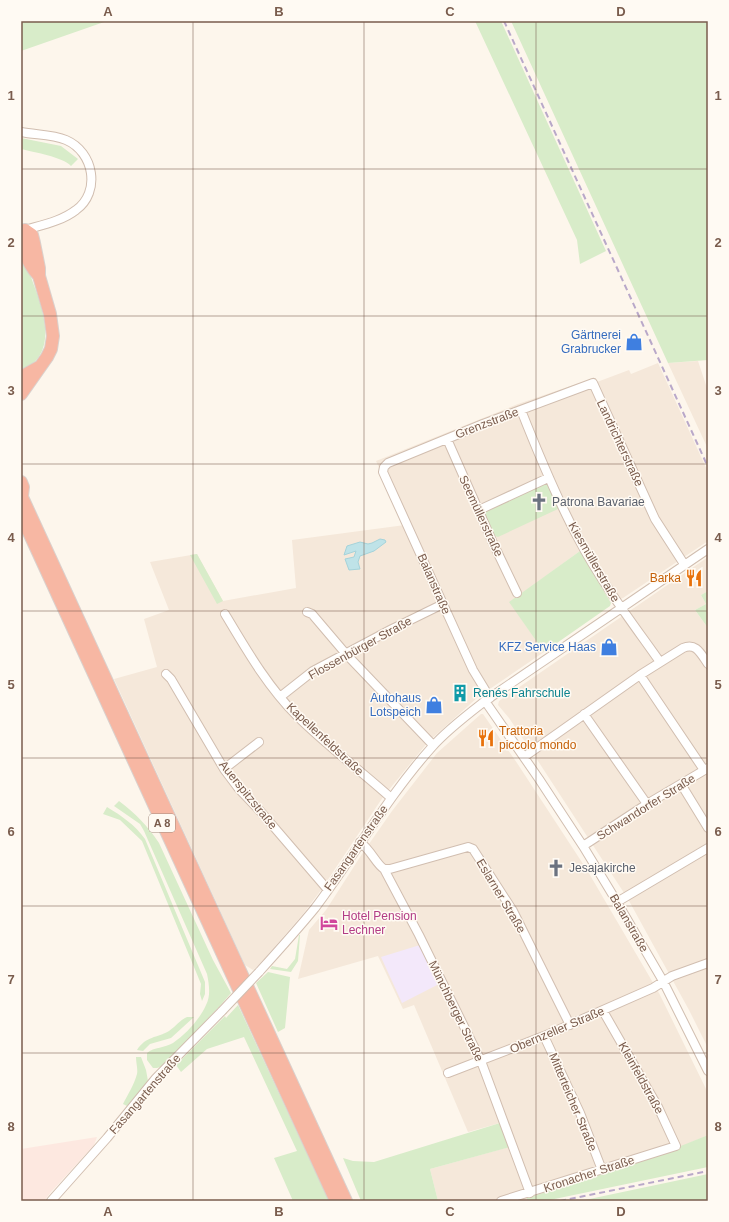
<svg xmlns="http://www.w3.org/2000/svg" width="729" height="1222" font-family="Arial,sans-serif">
<rect width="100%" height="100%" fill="#fdf6ec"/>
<path fill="#f5e8da" d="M698 361 708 391V449L668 363Z
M658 363 708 472V541L623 598 611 603 580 551 510 602 544 652 478 697 428 742 383 797 321 890 303 914 258 966 253 970 245 965 114 679 157 667 144 619 169 610 150 562 197 554 223 601 296 588 292 540 405 525 376 461 518 404 594 378 597 382 629 370 631 374Z
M708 557V591L701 595 706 604 695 610 708 628V1048L689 1010 628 899 536 758 509 718 498 705 499 701 531 679Z
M481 714H483L517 763 587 870 659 993 708 1093V1135L683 1146 598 1176 527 1198V1201H438L430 1169 509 1147 500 1123 468 1132 414 1005 403 1009 378 956 298 979 309 930 326 910 362 854 392 811 437 753Z"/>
<path fill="#fde8e0" d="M97 1137 94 1145 51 1192 44 1201H21V1149Z"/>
<path fill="#f3e8fa" d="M420 945 439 984 402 1003 381 957Z"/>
<path fill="#d8ecc9" d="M21 21H107L21 51Z
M475 21H501L606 251 580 264 577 240Z
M511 21H708V360L668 363Z
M21 138 61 146 78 159 71 166C63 157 33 152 21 149Z
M21 257C28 264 31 278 35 288 45 316 57 355 21 371Z
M547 482 559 505 558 509 498 537 492 535 482 515 484 510Z
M580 551 611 603 610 606 544 652 509 602Z
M197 554 223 601 217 604 190 555Z
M708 591V628L695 610 706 604 701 595Z
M119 801C136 814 147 825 159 843L213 960 231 993 219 1007 163 1066 157 1068H153L147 1060V1053C154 1047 165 1048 173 1043 186 1034 200 1019 206 1005 211 996 209 984 207 974L144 831 140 824 114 806Z
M107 807C122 816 135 825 145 839L205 982V994L202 1001 200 994 201 984 142 841 120 820 103 814Z
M299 935H300L298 961 291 972 270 969 272 966 287 969 295 959Z
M268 972 290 977 285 1028 278 1032 256 983Z
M238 1005 329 1201H293L274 1158 297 1151 244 1037 207 1049 181 1072 176 1065 225 1016 226 1018Z
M187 1017H194L171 1038 150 1044 143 1051 137 1050C146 1036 157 1038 169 1031 176 1026 180 1020 187 1017Z
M136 1057H141L146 1070 148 1081 127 1106 123 1104C128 1094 134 1085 137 1074 138 1069 136 1063 136 1057Z
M500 1123 510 1147 430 1169 438 1201H361L343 1158 353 1161 374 1162Z
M708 1135V1167L545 1201H527V1198C588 1179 649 1160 708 1135Z
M708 1174V1201H580Z"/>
<path fill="#bfe3e8" stroke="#a5d3da" d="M380 539 385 540 386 542 374 551 360 556 358 562 360 569 349 570 345 559 354 557 356 551 344 555 347 546 360 542 368 544 372 543Z"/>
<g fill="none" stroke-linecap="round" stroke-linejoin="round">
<g stroke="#d1beb0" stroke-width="10">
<path id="minor" d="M21 132C36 135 52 134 66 140 94 152 101 192 76 210 62 221 42 225 25 230
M521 410C538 453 556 497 578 538 601 582 631 621 660 662
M447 439 493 543 517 593
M479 510 548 478
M307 612 312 614 346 654 433 745
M225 614C246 649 267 686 297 716 326 745 360 770 391 798
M166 674 171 679 224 769 239 789 261 812 328 890
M640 675 704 770
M280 697 313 671 392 629 443 604
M490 698 473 670 383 472 384 467 388 463 483 424 593 383 655 519 684 564
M485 701 539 779 583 846 617 902 663 981 708 1071
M584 714 647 804
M524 757 640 675 683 648C696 642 701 654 708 664
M224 769 259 742
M681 784 708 828
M360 842C371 850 376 864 384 869L419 935 481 1061 530 1193
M583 846 647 804 708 768
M384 869H390L468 847 473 849 513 911 570 1025
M617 902 708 848
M259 972C278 951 297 930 315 908 355 855 388 796 432 747 447 730 467 715 485 701L708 549
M544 1036 580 1113 602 1170
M448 1073 544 1036 653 988 672 976 708 963
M51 1201 107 1138 156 1078 222 1011
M501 1201 676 1146 658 1107 603 1011"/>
</g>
<g stroke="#dad1cd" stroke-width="14">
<path id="highway" d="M21 377 39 367
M21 394 47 357 51 349 53 336 50 314 39 276V268L34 243 32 235 25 230C21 247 27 263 39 276
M21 482 23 487 22 496
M21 495 346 1201
M21 515 336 1201"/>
</g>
<use href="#minor" stroke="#fff" stroke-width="8"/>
<use href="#highway" stroke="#f7b7a3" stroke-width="12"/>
<path stroke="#b9a8c9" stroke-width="2" stroke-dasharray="6 4" stroke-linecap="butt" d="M504 21 708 467
M560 1201 708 1171"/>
<g stroke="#d1beb0" stroke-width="10" stroke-linecap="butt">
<path id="minor-bridge" d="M222 1011 259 972"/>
</g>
<use href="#minor-bridge" stroke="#fff" stroke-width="8"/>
</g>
<path fill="none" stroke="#7a5c4d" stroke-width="1" stroke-opacity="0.55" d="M193 21V1201M364 21V1201M536 21V1201M21 169H708M21 316H708M21 464H708M21 611H708M21 758H708M21 906H708M21 1053H708"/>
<defs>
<g id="shop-bare" transform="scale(1.38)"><path d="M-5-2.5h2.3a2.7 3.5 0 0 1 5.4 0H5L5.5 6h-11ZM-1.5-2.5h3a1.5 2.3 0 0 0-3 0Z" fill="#3f7fe0" stroke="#fffaf3" stroke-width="2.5" paint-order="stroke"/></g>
<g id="church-bare" transform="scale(1.38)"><path d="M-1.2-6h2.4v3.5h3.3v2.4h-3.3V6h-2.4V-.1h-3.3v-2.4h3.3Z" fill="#6b7280" stroke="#fffaf3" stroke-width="2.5" paint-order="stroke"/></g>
<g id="restaurant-bare" transform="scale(1.38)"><path d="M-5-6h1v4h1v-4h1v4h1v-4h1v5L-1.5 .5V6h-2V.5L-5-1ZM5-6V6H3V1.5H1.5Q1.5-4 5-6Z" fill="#e8710a" stroke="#fffaf3" stroke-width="2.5" paint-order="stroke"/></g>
<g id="building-bare" transform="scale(1.38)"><path d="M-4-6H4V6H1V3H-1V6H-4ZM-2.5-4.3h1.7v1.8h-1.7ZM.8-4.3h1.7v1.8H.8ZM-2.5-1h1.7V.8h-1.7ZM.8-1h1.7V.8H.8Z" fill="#0f9aa8" stroke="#fffaf3" stroke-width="2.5" paint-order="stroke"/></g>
<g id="hotel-bare" transform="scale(1.38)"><path d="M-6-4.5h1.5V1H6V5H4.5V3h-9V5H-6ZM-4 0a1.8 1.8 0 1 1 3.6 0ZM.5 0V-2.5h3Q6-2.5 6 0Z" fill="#d1479c" stroke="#fffaf3" stroke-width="2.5" paint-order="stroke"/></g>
</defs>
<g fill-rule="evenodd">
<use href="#shop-bare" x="634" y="342"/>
<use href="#church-bare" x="539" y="502"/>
<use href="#restaurant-bare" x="694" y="578"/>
<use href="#shop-bare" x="609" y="647"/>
<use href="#building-bare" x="460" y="693"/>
<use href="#shop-bare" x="434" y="705"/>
<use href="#restaurant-bare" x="486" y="738"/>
<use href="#church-bare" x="556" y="868"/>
<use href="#hotel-bare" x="329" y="923"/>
</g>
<g text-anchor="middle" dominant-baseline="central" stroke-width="3" stroke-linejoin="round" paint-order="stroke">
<rect fill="#fffaf3" stroke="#a28b7f" stroke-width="1" x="149" y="814" width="26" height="18" rx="3"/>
<g font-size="11" font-weight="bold" fill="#7a5c4d">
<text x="162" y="823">A 8</text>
</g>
<g font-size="12" fill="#366cbe" stroke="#fffaf3" text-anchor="end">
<text x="621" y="335">Gärtnerei<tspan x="621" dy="14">Grabrucker</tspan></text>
<text x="596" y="647">KFZ Service Haas</text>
<text x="421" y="698">Autohaus<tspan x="421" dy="14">Lotspeich</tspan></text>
</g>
<g font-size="12" fill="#7a5c4d" stroke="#fffaf3">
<text transform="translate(487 423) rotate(-21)">Grenzstraße</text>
<text transform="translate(620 443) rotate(65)">Landrichterstraße</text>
<text transform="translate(481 516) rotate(65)">Seemüllerstraße</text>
<text transform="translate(594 562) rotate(60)">Kiesmüllerstraße</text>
<text transform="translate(434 584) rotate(66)">Balanstraße</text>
<text transform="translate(360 648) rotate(-29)">Flossenbürger Straße</text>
<text transform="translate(325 739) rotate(43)">Kapellenfeldstraße</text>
<text transform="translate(248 795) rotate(51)">Auerspitzstraße</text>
<text transform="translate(646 807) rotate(-32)">Schwandorfer Straße</text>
<text transform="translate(356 848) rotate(-55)">Fasangartenstraße</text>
<text transform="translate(501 896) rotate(59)">Eslarner Straße</text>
<text transform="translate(629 923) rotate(60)">Balanstraße</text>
<text transform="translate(456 1011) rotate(64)">Münchberger Straße</text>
<text transform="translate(557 1030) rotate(-23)">Obernzeller Straße</text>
<text transform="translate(641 1078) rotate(61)">Kleinfeldstraße</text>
<text transform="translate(145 1094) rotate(-49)">Fasangartenstraße</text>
<text transform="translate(573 1102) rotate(67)">Mitterteicher Straße</text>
<text transform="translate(589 1174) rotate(-18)">Kronacher Straße</text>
</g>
<g font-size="12" fill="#5b616d" stroke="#fffaf3" text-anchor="start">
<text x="552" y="502">Patrona Bavariae</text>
<text x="569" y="868">Jesajakirche</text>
</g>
<g font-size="12" fill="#c56008" stroke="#fffaf3" text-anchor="end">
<text x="681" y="578">Barka</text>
<text x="499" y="731" text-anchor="start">Trattoria<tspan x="499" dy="14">piccolo mondo</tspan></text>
</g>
<g font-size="12" fill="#0d838f" stroke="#fffaf3" text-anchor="start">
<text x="473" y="693">Renés Fahrschule</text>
</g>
<g font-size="12" fill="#b23c85" stroke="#fffaf3" text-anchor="start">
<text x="342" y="916">Hotel Pension<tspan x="342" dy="14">Lechner</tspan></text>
</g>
</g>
<rect width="729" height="1222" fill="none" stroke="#fffaf3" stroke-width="44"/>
<rect x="22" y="22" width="685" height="1178" fill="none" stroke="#7a5c4d" stroke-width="1.5"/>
<g font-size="13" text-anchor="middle" font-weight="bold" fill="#7a5c4d">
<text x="108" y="16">A</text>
<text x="279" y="16">B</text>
<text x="450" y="16">C</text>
<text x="621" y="16">D</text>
<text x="11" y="100">1</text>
<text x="718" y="100">1</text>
<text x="11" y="247">2</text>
<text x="718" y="247">2</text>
<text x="11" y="395">3</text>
<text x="718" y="395">3</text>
<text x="11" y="542">4</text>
<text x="718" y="542">4</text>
<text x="11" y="689">5</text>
<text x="718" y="689">5</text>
<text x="11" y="836">6</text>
<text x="718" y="836">6</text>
<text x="11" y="984">7</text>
<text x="718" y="984">7</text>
<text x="11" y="1131">8</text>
<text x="718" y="1131">8</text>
<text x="108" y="1216">A</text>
<text x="279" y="1216">B</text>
<text x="450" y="1216">C</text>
<text x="621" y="1216">D</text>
</g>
</svg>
